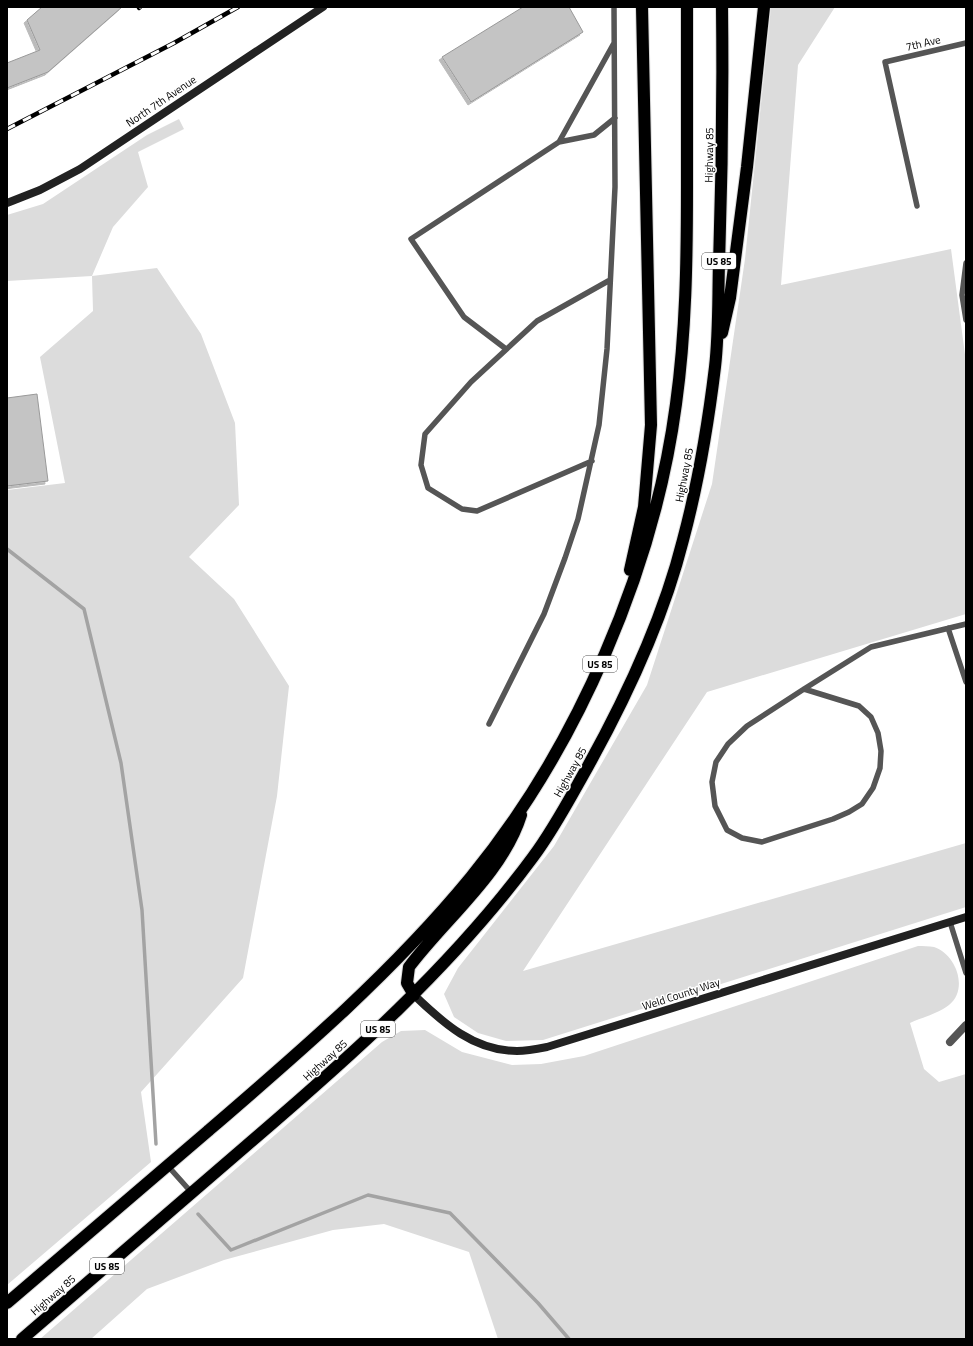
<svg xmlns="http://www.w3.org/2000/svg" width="973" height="1346" font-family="'Titillium Web',sans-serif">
<defs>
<filter id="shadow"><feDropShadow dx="-3" dy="3" stdDeviation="0" flood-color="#0004"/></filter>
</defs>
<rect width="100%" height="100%" fill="#fff"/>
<path fill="#dcdcdc" d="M771 7H835L798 65 781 285 951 249 966 362V614L707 692 523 971 966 843V907L543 1040 506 1041 478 1033 454 1017 444 994 458 968 554 846 647 685 712 484 745 259Z
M179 119 184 129 138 152 148 187 113 227 92 276 157 268 201 334 235 423 239 505 189 557 234 599 289 686 277 796 243 978 141 1092 151 1162 7 1285V490L65 483 40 357 93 311 92 276 7 281V215L43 204 147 135Z
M918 946C923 946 929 946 934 947 956 954 969 989 949 1005 937 1014 923 1017 910 1023L924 1069 939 1082 966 1074V1339H498L469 1252 384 1224 333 1230 224 1260 147 1289 91 1339H40L382 1042 401 1031 425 1030 462 1052 512 1065 541 1064 584 1056Z"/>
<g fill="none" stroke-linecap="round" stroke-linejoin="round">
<path stroke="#a3a3a3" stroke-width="3.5" d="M7 549 84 609 121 763 142 910 156 1144
M198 1214 231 1250 368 1195 450 1213 538 1303 569 1339"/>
</g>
<path fill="#c4c4c4" stroke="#999" filter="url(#shadow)" d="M42 7H122L48 72 7 88V63L40 50 27 20Z
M523 7H569L583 32 471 102 442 57Z
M37 394 48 481 7 486V398Z"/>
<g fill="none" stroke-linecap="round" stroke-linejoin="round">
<g stroke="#dbdbdb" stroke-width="14">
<path id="highway" d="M722 333 730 298 747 167 764 7
M630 570 644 507 651 425 642 7
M414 995 407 983 409 967C445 919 503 873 521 815
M7 1303C74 1245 141 1188 208 1131 301 1051 393 972 471 877 577 748 654 569 676 404 686 332 687 259 687 186 687 126 687 67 687 7
M22 1339C97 1275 171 1210 246 1146 350 1057 452 967 533 857 554 829 570 798 587 768 627 696 663 620 683 540 698 484 708 425 715 367 719 333 718 297 719 263 722 178 723 93 722 7"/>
</g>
<path stroke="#555" stroke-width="5.5" d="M559 142 594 135 615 118
M917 206 885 62 966 43
M966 263 962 295 966 320
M506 349 464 317 411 239 559 142 614 43
M592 461 477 511 462 509 428 488 421 465 425 434 471 382 537 321 610 280
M948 628 966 682
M804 689 859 706 871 717 878 733 881 751 880 768 873 788 862 804 849 812 833 819 762 842 742 838 727 830 715 806 712 782 716 762 728 744 747 726 804 689 871 647 966 624
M489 724 544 614 565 558 578 519 599 425 607 349 615 187 614 7
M950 922 966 973
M167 1165 192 1193"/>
<path stroke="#555" stroke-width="8" d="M950 1042 966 1025"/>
<path stroke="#222" stroke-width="8" d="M7 203 40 190 80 169 323 7
M414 995C443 1023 474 1051 517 1051 527 1051 537 1049 547 1047L966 917"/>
<use href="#highway" stroke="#000" stroke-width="12"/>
<g stroke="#000" stroke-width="4.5">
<path id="rail" d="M139 8 140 7
M7 129 174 43 238 7"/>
</g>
<use href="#rail" stroke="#fff" stroke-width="3" stroke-dasharray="9" stroke-linecap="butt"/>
</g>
<g text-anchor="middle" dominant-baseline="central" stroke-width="3" stroke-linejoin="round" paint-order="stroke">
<g fill="#fff" stroke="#4c4c4c" stroke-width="1">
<rect x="702" y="253" width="34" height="16" rx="3"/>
<rect x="583" y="656" width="34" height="16" rx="3"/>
<rect x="361" y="1021" width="34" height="16" rx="3"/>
<rect x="90" y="1258" width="34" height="16" rx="3"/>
</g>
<g font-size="10" font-weight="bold" fill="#000">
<text x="719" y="261">US 85</text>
<text x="600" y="664">US 85</text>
<text x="378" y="1029">US 85</text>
<text x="107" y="1266">US 85</text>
</g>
<g font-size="11" fill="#000" stroke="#fff">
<text transform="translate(923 43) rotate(-13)">7th Ave</text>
<text transform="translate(161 101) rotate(-34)">North 7th Avenue</text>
<text transform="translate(709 155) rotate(-89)">Highway 85</text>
<text transform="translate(684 475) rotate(-79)">Highway 85</text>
<text transform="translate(570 772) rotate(-61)">Highway 85</text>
<text transform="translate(681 994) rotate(-18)">Weld County Way</text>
<text transform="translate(325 1060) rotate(-42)">Highway 85</text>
<text transform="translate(53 1295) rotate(-41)">Highway 85</text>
</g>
</g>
<rect width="973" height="1346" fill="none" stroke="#000000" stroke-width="16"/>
</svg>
